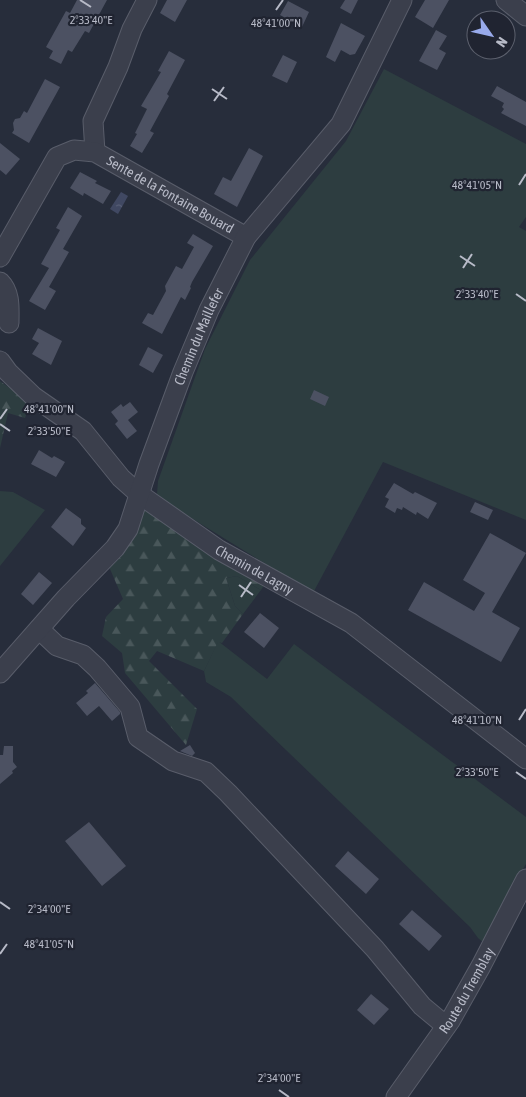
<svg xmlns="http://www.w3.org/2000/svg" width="526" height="1097" font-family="'Asap Condensed',sans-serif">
<defs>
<pattern id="forest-firs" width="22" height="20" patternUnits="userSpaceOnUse" patternTransform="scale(1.25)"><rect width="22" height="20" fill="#2d3d40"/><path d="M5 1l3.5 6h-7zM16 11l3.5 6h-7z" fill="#49575a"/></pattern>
<pattern id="water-ripples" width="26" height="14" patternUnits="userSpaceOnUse" patternTransform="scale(1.25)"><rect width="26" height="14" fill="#404862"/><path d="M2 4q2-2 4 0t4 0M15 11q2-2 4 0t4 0" fill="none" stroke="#596077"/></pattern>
</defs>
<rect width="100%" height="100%" fill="#272d3b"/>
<path fill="#2d3d40" d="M384 69 526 144V217L519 227 526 231V520L383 462 313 593 175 508 157 494 158 481 205 349 250 260 346 141Z
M0 491 13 492 45 510 0 566Z
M237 576 261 590 243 614 235 606 226 578Z
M218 641 267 679 294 644 526 817V864L507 895 485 944 478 938 470 927 260 725 231 697 206 682 204 671Z"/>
<path fill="url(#forest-firs)" d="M0 381 30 403 25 418 8 413 0 448Z
M141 509 164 518 266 582 261 590 237 576 226 578 235 606 243 614 222 643 218 642 204 671 157 651 149 661 197 709 186 745 125 673 122 653 102 636 106 617 123 599 107 562Z"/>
<path fill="url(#water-ripples)" d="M121 192 128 196 118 214 110 209Z"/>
<path fill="#4c5162" d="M77 0H107L89 33 85 31 72 52 68 50 61 64 49 58 53 51 46 47 66 11 70 13Z
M167 0H187L175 22 160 13Z
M345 0H358L351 14 340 8Z
M425 0H449L433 28 415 17Z
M288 1 309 12 302 27 280 15Z
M341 23 365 36 355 54 350 55 341 50 335 62 326 57Z
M436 30 447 36 439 49 446 53 437 70 419 61Z
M169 51 185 60 167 94 169 96 150 131 154 133 142 153 130 146 137 134 135 133 147 109 141 106 161 72 158 71Z
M283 55 297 62 287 83 272 76Z
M45 79 60 87 29 143 12 133 14 130 13 123 15 119 20 118 24 111 27 113Z
M497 86 526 102V126L501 113 504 109 502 107 504 103 491 96Z
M0 143 20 159 6 175 0 170Z
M249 148 263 156 237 207 214 194 223 177 231 181Z
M80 172 97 181 95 183 111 191 103 204 84 193 83 196 70 188Z
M68 207 82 216 63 249 69 252 49 287 56 291 45 310 29 301 49 268 41 264 60 230 56 228Z
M193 234 213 246 192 282 190 287 191 288 185 300 181 297 162 334 142 323 148 313 153 315 166 291 165 286 176 266 182 269 194 247 187 243Z
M38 328 62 341 51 365 32 354 39 343 32 339Z
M148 347 163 355 153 373 139 365Z
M314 390 329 397 325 406 310 399Z
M130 402 138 412 128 420 137 431 127 439 115 424 118 421 111 412 121 404 123 407Z
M39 450 52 458 54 456 65 462 56 477 31 464Z
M394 483 413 494 415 492 437 503 428 519 417 512 416 515 403 507 402 510 397 508 395 513 385 507 389 499 385 497Z
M475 502 493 510 488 520 470 512Z
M66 508 81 519V524L86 528 73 546 51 527Z
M490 533 526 553 492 612 520 628 501 662 408 610 424 582 474 611 485 593 463 580Z
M39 572 52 583 33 605 21 594Z
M260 613 279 628 264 648 244 632Z
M95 683 120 712V714L112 721 99 706 87 716 76 703 88 693 86 691Z
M190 745 195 753 192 756 180 751Z
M4 746H13V762L17 767 12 771 13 773 0 784V755H3Z
M89 822 126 866 102 886 65 841Z
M348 851 379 879 366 894 335 866Z
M412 910 442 936 429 951 399 924Z
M371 994 389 1009 374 1025 357 1010Z"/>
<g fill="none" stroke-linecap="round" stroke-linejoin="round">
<g stroke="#595d6a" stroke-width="21">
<g id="minor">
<path d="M506 0 526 16"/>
<path d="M95 152 93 121 118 67 132 29 147 0"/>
<path id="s1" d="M0 257 57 157 74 150 95 152 246 237"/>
<path d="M0 282C11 293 9 309 9 323"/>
<path id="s2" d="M0 361 8 372 34 397 83 431 121 478 139 494 219 550 351 623 526 759"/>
<path d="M39 629 57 646 83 655 97 668 130 707 138 737 173 761 206 772 228 793 375 949 422 1006 446 1026"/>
<path id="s3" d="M0 673 66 598 115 548 128 529 149 464 183 372 209 310 246 237 341 124 402 0"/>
<path id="s4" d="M396 1097 450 1021 481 966 526 879"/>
</g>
</g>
<use href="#minor" stroke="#3b3f4c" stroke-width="19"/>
</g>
<path fill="none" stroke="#b7bac7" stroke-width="2" d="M80 0 91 7M276 10 283 0M212 89 227 99M214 101 224 87M519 185 526 174M460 256 475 266M463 268 472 254M516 294 526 301M0 419 7 409M0 424 10 431M239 585 253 595M241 597 251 582M519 720 526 709M516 772 526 779M0 902 10 909M0 954 7 944M279 1090 289 1097"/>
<g text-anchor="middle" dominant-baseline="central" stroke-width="4.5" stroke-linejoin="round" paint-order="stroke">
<g font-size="14" fill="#b7bac7" stroke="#202431">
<text stroke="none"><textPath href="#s1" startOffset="241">Sente de la Fontaine Bouard</textPath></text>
<text stroke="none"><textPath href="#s3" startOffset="398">Chemin du Maillefer</textPath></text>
<text stroke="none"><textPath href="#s2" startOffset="332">Chemin de Lagny</textPath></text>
<text stroke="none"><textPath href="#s4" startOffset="128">Route du Tremblay</textPath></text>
</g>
</g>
<g font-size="12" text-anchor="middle" fill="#b7bac7" stroke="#202431" stroke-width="4.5" stroke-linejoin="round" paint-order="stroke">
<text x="91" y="24">2°33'40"E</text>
<text x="276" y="27">48°41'00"N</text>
<text x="477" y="189">48°41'05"N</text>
<text x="477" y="298">2°33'40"E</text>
<text x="49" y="413">48°41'00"N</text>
<text x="49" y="435">2°33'50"E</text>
<text x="477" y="724">48°41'10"N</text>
<text x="477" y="776">2°33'50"E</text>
<text x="49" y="913">2°34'00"E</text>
<text x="49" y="948">48°41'05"N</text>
<text x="279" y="1082">2°34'00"E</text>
</g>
<g transform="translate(491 35) rotate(124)"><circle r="24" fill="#202431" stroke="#5c606d"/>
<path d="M0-4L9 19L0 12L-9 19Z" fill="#98aaeb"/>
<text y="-8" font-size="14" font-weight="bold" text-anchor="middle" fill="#b7bac7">N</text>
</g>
</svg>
